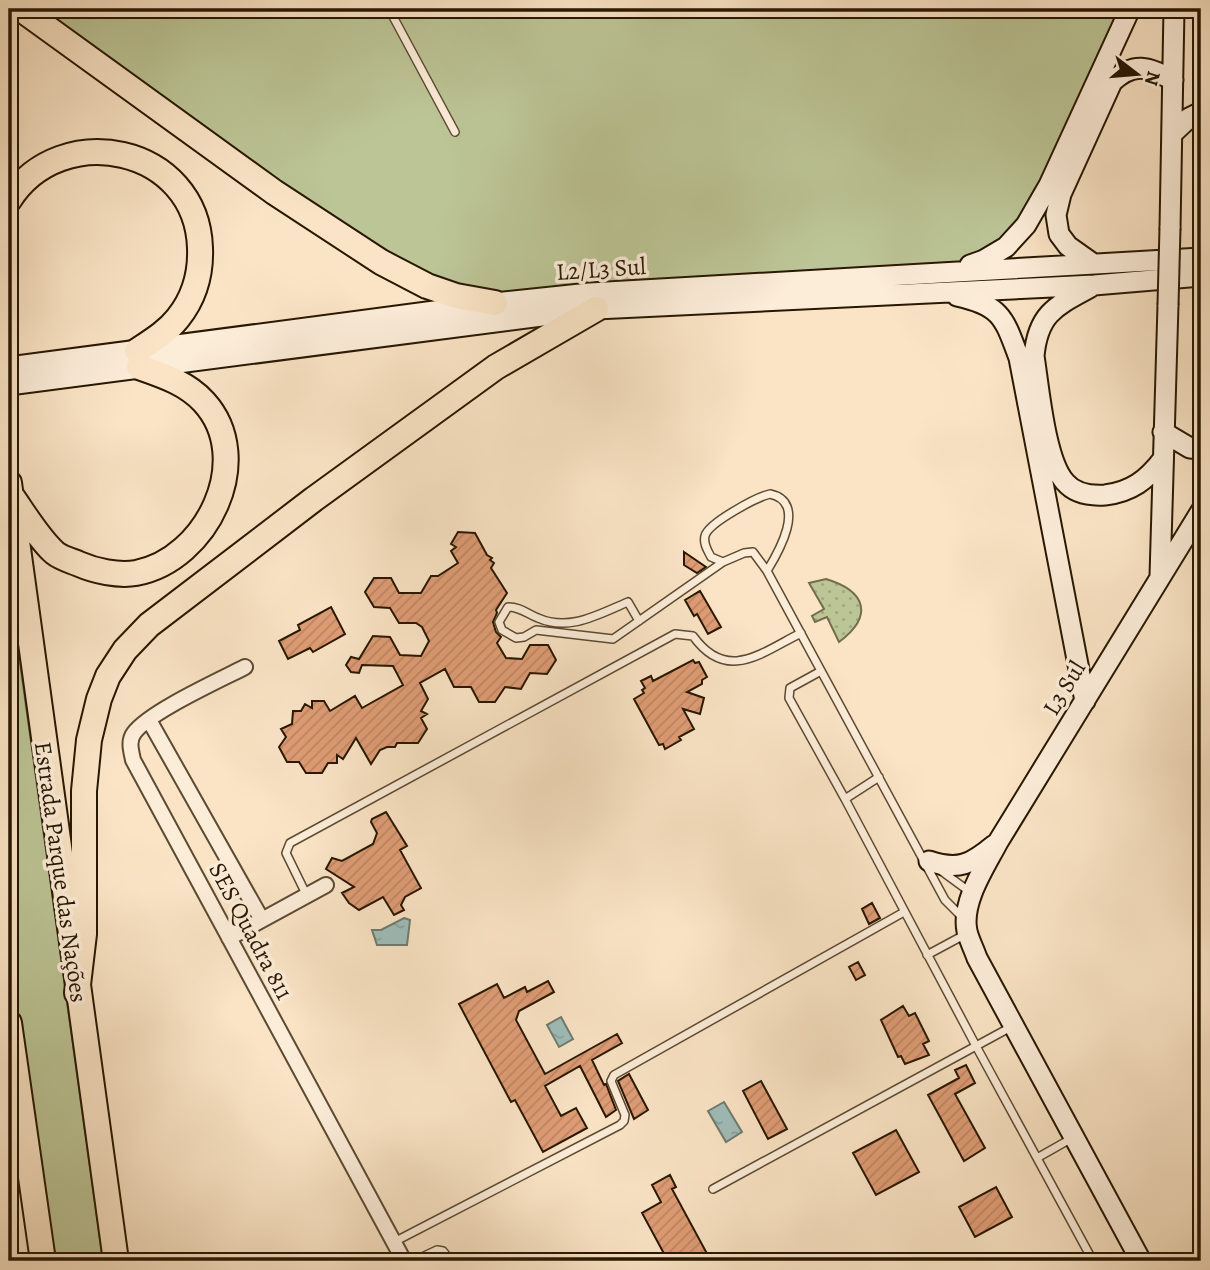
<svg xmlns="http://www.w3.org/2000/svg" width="1210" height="1270" font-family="Alegreya,serif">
<defs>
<pattern id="park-dots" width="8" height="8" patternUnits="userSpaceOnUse" patternTransform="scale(1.75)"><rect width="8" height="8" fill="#bcc596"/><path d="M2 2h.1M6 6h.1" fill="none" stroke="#a2a880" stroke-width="1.8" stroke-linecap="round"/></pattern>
<pattern id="water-ripples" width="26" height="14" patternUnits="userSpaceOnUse" patternTransform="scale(1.75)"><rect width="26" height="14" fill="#9fbeba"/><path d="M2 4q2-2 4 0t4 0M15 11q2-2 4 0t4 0" fill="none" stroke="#89a39e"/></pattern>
<pattern id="building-hatch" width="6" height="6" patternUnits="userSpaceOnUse" patternTransform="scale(1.75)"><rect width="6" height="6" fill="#df9d74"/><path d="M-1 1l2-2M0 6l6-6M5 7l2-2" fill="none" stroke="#bf8663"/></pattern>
</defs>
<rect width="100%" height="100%" fill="#fae4c5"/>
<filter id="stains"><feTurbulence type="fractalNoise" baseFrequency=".00286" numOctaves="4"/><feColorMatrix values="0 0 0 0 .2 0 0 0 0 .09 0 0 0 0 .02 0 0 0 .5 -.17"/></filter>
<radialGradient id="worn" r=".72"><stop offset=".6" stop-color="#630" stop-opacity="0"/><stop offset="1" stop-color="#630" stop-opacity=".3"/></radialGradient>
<path fill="#bcc596" stroke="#726e4c" stroke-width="2" d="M23 9H1123L1042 192 984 260 495 303 427 286Z
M9 583 103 1261H53L44 1215 9 955Z"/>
<path fill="url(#park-dots)" stroke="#726e4c" stroke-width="2" d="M826 579C866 591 874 616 839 642L827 617 815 622 812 616 824 609 809 583Z"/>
<path fill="url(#water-ripples)" stroke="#6f7b70" stroke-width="2" d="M404 918 410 920 407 945H377L372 930H381Z
M561 1017 573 1039 559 1047 547 1025Z
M724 1102 742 1132 726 1142 708 1111Z"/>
<path fill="url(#building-hatch)" stroke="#281701" stroke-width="2" d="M458 532 475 533 487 555 492 558 490 560 494 563 491 568 507 593 496 610 497 613 493 622 496 632 501 637 497 643 506 658 522 659 530 645H548L556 660 547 674 530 673 521 689 505 687 495 702H479L471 687H454L445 669 420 683 428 699 421 711 427 714 421 718 427 729 418 743H397L395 747H387L380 750 371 764 356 738 343 759 337 755V763H328L322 773H306L299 762H287L279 747 286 737 281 729 292 724 293 711H301L305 704 312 708V701H324L330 711 355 696 362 708 403 685 393 666 362 665 359 673 351 672 346 665 351 657 359 659 373 636 390 637 400 655 421 656 429 641 422 627 416 623H399L390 608 374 607 365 592 374 578H391L399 593H421L431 576H438L458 563 451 551 456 547 451 544Z
M684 552 706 567 697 573 684 565Z
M700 591 721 627 708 634 697 614 694 616 685 600Z
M331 607 345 634 313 652 310 648 288 659 279 641 300 630 298 625Z
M693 660 695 663 699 662 707 677 702 680V684L687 692 704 698 700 714 683 709 694 729 679 737 681 740 665 749 663 744 659 745 634 699 644 693 642 690 645 688 641 681 651 676 653 681Z
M386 812 407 846 400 850 421 888 405 897 401 905 404 910 394 915 383 897 359 910 349 903 342 893 354 887 326 869 332 858 342 861 373 844 377 833 371 822 372 819Z
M872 903 880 918 869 924 862 909Z
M858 962 865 975 856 980 849 967Z
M548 981 554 992 519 1011 516 1020 545 1074 617 1034 622 1043 592 1060 604 1085 606 1084 616 1110 606 1117 580 1066 545 1086 561 1116 576 1108 587 1128 543 1152 515 1100 511 1102 459 1004 497 984 504 998 525 987 527 992Z
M903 1006 909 1016 915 1013 929 1041 923 1044 929 1055 905 1064 901 1056 898 1057 881 1020Z
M966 1065 975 1083 955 1094 985 1148 964 1161 928 1095 959 1078 955 1070Z
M629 1074 648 1110 634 1119 618 1081Z
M761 1081 787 1129 768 1139 743 1091Z
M896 1130 919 1172 876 1195 853 1153Z
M670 1175 676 1187 672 1189 711 1261H668L642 1213 661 1202 652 1185Z
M996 1187 1012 1217 975 1237 959 1207Z"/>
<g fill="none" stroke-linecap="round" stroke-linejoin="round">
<g stroke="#5c4a32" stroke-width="10">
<path id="lane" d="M389 9 455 132
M767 571C778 553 808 502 770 494 757 497 708 523 705 536 703 544 708 551 711 557L723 562 744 553 753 552 767 571 945 900 963 918
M639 621 628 602C599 614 570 632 538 618 527 614 521 607 508 607L499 622 502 630 516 638 524 637 536 630 613 639 723 562
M821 671 790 688 789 698 845 799
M879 777 845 799 976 1046 1093 1261
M940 870 970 892
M307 896 286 853 290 843 675 634 693 636C727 683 761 653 801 633
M927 955 966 934
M1037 1158 1074 1137
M713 1189 1011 1027
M394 1242 620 1125 624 1121 625 1115 611 1081 614 1075 904 912
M414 1261 437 1250 443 1251 451 1261"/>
</g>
<g stroke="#5c4a32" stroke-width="18">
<path id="street" d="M245 667C220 680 149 712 134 733 128 741 131 750 133 760L404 1261
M149 720 262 920
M229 938 326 885"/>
</g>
<g stroke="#281701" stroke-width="23">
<path id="secondary" d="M1172 134 1189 118 1201 112
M1170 228 1174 9
M1092 263 1068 246 1059 234 1056 215 1061 194 1112 82C1134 61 1148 67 1173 80
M970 265 984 260 1006 247 1026 225 1049 185 1130 9
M1091 287C1056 306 1038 313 1034 356 1039 387 1045 460 1065 482 1075 494 1090 496 1105 495 1131 492 1147 480 1163 459
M957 296C1002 306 1004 318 1019 358L1085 701
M9 367 495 303 590 293 1201 258
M9 385 596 309 1094 285 1201 276
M1163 432 1190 448 1201 449
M1160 576 1168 305
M929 861C959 871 971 864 994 845
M1141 1261 977 958C974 949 969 940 967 931 961 902 985 867 998 842L1201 511"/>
</g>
<g stroke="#281701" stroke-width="28">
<path id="highway" d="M21 9 274 192 381 262 427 286 456 296 495 303
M9 200C61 118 197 146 200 248 201 273 194 298 178 318 167 332 152 341 137 351
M9 483 116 1261
M13 498C24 514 40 540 55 553 61 558 72 561 79 564 95 571 118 576 136 573 207 560 256 459 204 402 187 383 162 375 139 367
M77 993 84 934V791L89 740 99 699 108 676 125 650 149 625 314 499 496 367 596 309
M9 1023 43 1261"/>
</g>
<use href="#lane" stroke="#fcedd9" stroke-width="7"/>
<use href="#street" stroke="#fcedd9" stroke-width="14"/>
<use href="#secondary" stroke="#fcedd9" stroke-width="19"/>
<use href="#highway" stroke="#fae4c5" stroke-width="24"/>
<g stroke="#281701" stroke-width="23" stroke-linecap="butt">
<path id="secondary-bridge" d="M1168 305 1170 228"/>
</g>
<use href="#secondary-bridge" stroke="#fcedd9" stroke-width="19"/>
</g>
<g text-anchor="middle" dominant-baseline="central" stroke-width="7" stroke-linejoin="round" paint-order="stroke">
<g font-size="24" fill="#281701" stroke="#fcedd9">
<text transform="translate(601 269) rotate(-4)">L2/L3 Sul</text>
<text transform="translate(1064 688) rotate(-59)">L3 Sul</text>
<text transform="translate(61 872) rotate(82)">Estrada Parque das Nações</text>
<text transform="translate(251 931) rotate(62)">SES Quadra 811</text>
</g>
</g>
<rect width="1210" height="1270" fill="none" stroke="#fae4c5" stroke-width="35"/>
<rect x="10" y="10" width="1189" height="1249" fill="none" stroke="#281701" stroke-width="3.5"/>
<rect x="18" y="18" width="1175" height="1235" fill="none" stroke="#281701" stroke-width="2"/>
<g transform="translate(1137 74) rotate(106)" stroke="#fcedd9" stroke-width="5" paint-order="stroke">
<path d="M0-5L12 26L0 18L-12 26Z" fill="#281701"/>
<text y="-10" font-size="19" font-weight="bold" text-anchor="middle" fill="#281701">N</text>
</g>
<rect width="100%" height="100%" filter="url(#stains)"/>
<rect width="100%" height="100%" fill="url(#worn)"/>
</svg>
